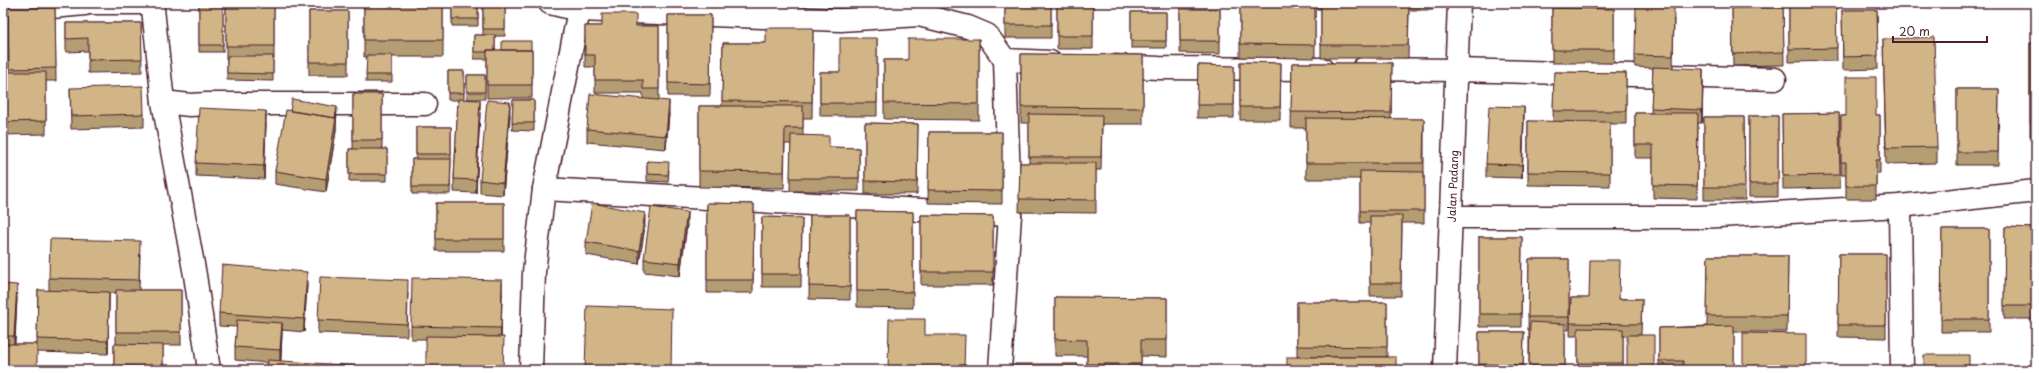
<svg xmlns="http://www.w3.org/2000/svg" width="2039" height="373" font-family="'Playpen Sans',sans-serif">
<rect width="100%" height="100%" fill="#fff"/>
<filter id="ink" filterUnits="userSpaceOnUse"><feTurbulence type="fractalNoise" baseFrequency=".025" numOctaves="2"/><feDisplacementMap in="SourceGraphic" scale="8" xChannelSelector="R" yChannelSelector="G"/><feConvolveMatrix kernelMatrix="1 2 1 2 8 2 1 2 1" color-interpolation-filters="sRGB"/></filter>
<g filter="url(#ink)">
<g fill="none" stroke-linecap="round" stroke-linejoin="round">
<g stroke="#4a1f2b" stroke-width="25">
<g id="minor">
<path d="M85 3H148L153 9 163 102 195 275 209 370"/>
<path d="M550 3 579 10 841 20 919 15 968 27 987 35 1005 60 1050 62"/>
<path d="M3 8H41L85 4"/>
<path d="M1113 66 1159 68 1322 69"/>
<path d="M1363 69 1456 70 1775 79"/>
<path d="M163 102 190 105 207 104H425"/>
<path d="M544 189 1010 215"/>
<path d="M1900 206 1902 370"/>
<path d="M1452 217H1700L1900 206 2036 191"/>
<path d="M531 370 534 272 544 189 579 10"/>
<path d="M1000 370 1010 215 1005 60"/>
<path id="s1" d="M1445 370 1459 3"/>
</g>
</g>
<use href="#minor" stroke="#fff" stroke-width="22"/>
</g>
<path fill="#b49c73" stroke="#4a1f2b" d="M199 3H223V52H199Z
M226 3H274V59H273V81L227 80V59H226Z
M364 3H443V57H392V82H366L367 57H364Z
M452 3H478V26H452Z
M483 3H505V36H495V50H532V98H487V59H474V35H483Z
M1005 3H1051V38H1005Z
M1057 3H1093V49H1057Z
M1240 3H1315V58L1240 57Z
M1317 3H1433V10H1409L1408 58H1321V9H1317Z
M1836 6 1837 61 1789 62V7Z
M1783 7 1784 65 1733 66 1732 8Z
M8 8H55L56 81H46V134L3 135V19H4V72H9Z
M1552 8 1614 9V63H1552Z
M1180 9H1220V54L1180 53Z
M1842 10H1877L1878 69 1843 70Z
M309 11H348V75H309Z
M1131 12H1166V48H1131Z
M668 15H711L710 96H668Z
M1674 19 1673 68 1703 81 1702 123H1698L1697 199 1653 198V158H1635V113H1651L1653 68 1635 67V55Z
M66 23H141L142 72 88 73V51L66 52Z
M585 26H659V100L669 114 666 149 587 142V129L643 99V93H595V67H585Z
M813 28 812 118H803V136L829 147 859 148V191H790L791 144H785L784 188 699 187V106H722L723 43H766Z
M877 38V116H820V72H840Z
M979 39V120L884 119V60H908Z
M1883 39 1937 147V163L1886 164Z
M2030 43H2036V136H2030Z
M1021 54 1143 55V124H1102L1101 170H1096V213L1019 212 1020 163H1029V123H1021Z
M1240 62 1281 63 1280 120H1240Z
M1292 63H1392L1391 119H1424V223H1402L1401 296H1370V223H1360V179H1306V128H1291Z
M1198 65 1234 66V118H1197Z
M448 71H464V99L480 113 476 193 454 192V179L458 100H448Z
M1554 72 1626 73V124H1610V186L1528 185V121L1553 122Z
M467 75H485V99H467Z
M70 88 144 114V127L71 129Z
M1957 89H1999L1998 165H1957Z
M353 94H382V149H387V181H349V149H353Z
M513 100H534V131L512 130Z
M290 111 337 115 336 121V131L326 192 275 184V171Z
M1839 113 1840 188 1783 189 1782 114Z
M510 115 503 195 480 193V180Z
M1876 115H1880V173H1876V199H1846V175H1841V116Z
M1749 116H1778V197H1749Z
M1704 117H1744L1745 200H1704Z
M1524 120 1522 178 1486 177V164Z
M865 123 918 124 917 194H865Z
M266 124 264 179 196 176V163Z
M416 127H451V161L450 194H412V159H416Z
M929 132H1002V204L928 203Z
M647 161 669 170 668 182 647 181Z
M436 203H504V251H436Z
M707 203 754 204 753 293H707Z
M857 211 913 212V308L857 307Z
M810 215H850V300L809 299Z
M921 215 993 216V285H921Z
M762 217 802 218 801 287H762Z
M687 225 680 276 644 272V259Z
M645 226 639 264 586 255V242Z
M2005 227 2036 228V319H2004Z
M1942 229H1989V332H1941Z
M1479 237H1522L1521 327H1479Z
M140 254 139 290H181V345H163V369L168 370H114V344H116V293H109L108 354 37 352 3 370V284L17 298 15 344H37L38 290 49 291V278Z
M1839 254H1886V338L1838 337Z
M1708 256H1788L1787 332H1734V370H1659V328L1707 326Z
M1529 259H1569V330H1565V370H1529V330H1528Z
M307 285 304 332 282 330 281 361 268 363 235 360V347L237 327 219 326V313Z
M408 293 407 336 318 333V320Z
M502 293 501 337 426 339H411V326Z
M1055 297 1167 298V357L1141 356V370H1087V356H1055Z
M1571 298 1642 299 1641 335 1623 336V370H1578V336H1570Z
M1297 302H1387V357H1297Z
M1479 332H1524L1523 370H1479Z"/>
<path fill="#927f5e" stroke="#4a1f2b" d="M1703 69V81L1702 123V110Z
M480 100V113L476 193V180Z
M669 101V114L666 149V136Z
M510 102V115L503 195V183Z
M337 107 336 131 326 192V179Z
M1524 107V120L1522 178V165Z
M266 111V124L264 179V166Z
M687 212V225L680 276V263Z
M645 213V226L639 264V251Z
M307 272V285L304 332V319Z
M502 280V293L501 341V328Z
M17 285V298L14 349V336Z
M109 292V305L108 354V341Z
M282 323V336L280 363V350Z"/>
<path fill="#d1b586" stroke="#4a1f2b" d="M199 3H223V45H199Z
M226 3H274V46H226Z
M364 3H443V40H364Z
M452 3H478V19H452Z
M483 3H505V29H483Z
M1005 3H1051V25H1005Z
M1057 3H1093V36H1057Z
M1240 3H1315V45L1240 44Z
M1321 4 1409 5 1408 45H1321Z
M1636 6H1674L1673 56 1635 55Z
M1836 6 1837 48 1789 49V7Z
M1783 7 1784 52 1733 54 1732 8Z
M8 8H55L56 68 9 69Z
M1552 8 1614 9V50H1552Z
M1180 9H1220V41H1180Z
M1842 10H1877L1878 56 1843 57Z
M309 11H348V62H309Z
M1131 12H1166V41H1131Z
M602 14H636V26H659V89H643V80H595V55H585V26H602Z
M668 15H711L710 84 668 83Z
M3 19H4V71H3Z
M66 23H141L142 59 88 60V38L66 39Z
M766 28H813L812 102 722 101 723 43H766Z
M474 35H495V50H487V52H474Z
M1934 37 1937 147 1886 148 1883 39Z
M840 38H877V103H820V72H840Z
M908 39H979V104L884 103V60H908Z
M502 41H531V50H502Z
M2030 43H2036V123H2030Z
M487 50H532V85H487Z
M1021 54 1143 55V108L1021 107Z
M367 55H392V75H366Z
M227 56H273V74L227 73Z
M1240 62 1281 63 1280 107H1240Z
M1292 63H1392L1391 113 1291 112Z
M1198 65 1234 66V105H1197Z
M1653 67 1703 69 1702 110 1651 108Z
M448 71H464V93H448Z
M3 72H46V121L3 122Z
M1554 72 1626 73V111H1553Z
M467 75H485V92H467Z
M1846 77H1876V115H1880V160H1876V186H1846V162H1841V116H1846Z
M143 86 144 114 71 116 70 88Z
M1957 89H1999L1998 152H1957Z
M353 94H382V140H353Z
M590 94 669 101 666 136 587 129Z
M292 99 337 107 335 118 290 111Z
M458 99 480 100 476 180 454 179Z
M487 100 510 102 503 183 480 180Z
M513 100H534V123H512Z
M699 106H803V128H785L784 172 699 171Z
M1489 106 1524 107 1522 165 1486 164Z
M199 108 266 111 264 166 196 163Z
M286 110 336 118 326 179 275 171Z
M1635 113H1698L1697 186 1653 185V145H1635Z
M1839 113 1840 175 1783 176 1782 114Z
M1029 114 1102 115 1101 157H1029Z
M1749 116H1778V184H1749Z
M1704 117H1744L1745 187H1704Z
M1306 118 1424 119 1423 163H1306Z
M1528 121 1610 122V173L1528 172Z
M865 123 918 124 917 182 865 181Z
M416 127H451V154H416Z
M929 132H1002V191L928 190Z
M791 135 829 136V147L859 148V178H790Z
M349 149H387V174H349Z
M412 159H451L450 187H412Z
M647 161 669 162 668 175 647 174Z
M1020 163H1096V200L1019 199Z
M1360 171 1424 172V211H1360Z
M436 203H504V239H436Z
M592 203 645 213 639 251 586 242Z
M707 203 754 204 753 280H707Z
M651 207 687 212 680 263 644 259Z
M857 211 913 212V292L857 291Z
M810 215H850V287L809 286Z
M921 215 993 216V272H921Z
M1370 216H1402L1401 283H1370Z
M762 217 802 218 801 274H762Z
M2005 227 2036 228V306H2004Z
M1942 229H1989V319H1941Z
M1479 237H1522L1521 314H1479Z
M50 239 140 241 139 280 49 278Z
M1839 254H1886V325H1838Z
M1708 256H1788L1787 316H1707Z
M1529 259H1569V317H1528Z
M1590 260H1620L1619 299H1642L1641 324 1570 323 1571 298H1589Z
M222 265 307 272 304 319 219 313Z
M320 277 408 280 407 324 318 320Z
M412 278 502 280 501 328 411 326Z
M3 284 17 285 14 336H3Z
M38 290 109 292 108 341 37 339Z
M116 290H181V332H116Z
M1055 297 1167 298V340H1141V364H1087V340L1055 339Z
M1297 302H1387V347L1297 346Z
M587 306 672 309 671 370H585Z
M889 319H925V335H965L964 370H888Z
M237 320 282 323 280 350 235 347Z
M1530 322 1565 324V366H1529Z
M1734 326V369L1683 368V361H1659V328Z
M1578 328 1623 329V363H1578Z
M1479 332H1524L1523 365 1479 364Z
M1743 333 1806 334V370H1743Z
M1627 335H1654V370H1627Z
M426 336 504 337 503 370H426Z
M3 344H37V370H3Z
M114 344 163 345V367L114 366Z
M1924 355H1969V370H1924Z
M1287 357H1396V370H1287Z
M268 360 373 367 372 370H267Z
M1015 364H1078L1077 370H1015Z
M168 369V370H149Z"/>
</g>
<g text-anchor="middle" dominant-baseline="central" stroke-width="3.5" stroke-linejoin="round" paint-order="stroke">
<g font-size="11" fill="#4a1f2b" stroke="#fff">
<text stroke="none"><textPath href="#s1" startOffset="184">Jalan Padang</textPath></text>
</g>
</g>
<rect width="2039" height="373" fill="none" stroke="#fff" stroke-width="16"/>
<rect x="8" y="8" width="2023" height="357" fill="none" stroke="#4a1f2b" stroke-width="1.5" filter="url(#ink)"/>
<path d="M1893 36v6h94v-6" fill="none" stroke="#4a1f2b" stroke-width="2"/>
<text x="1899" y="36" font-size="12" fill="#4a1f2b" stroke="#ffffff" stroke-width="3" paint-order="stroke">20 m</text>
</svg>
